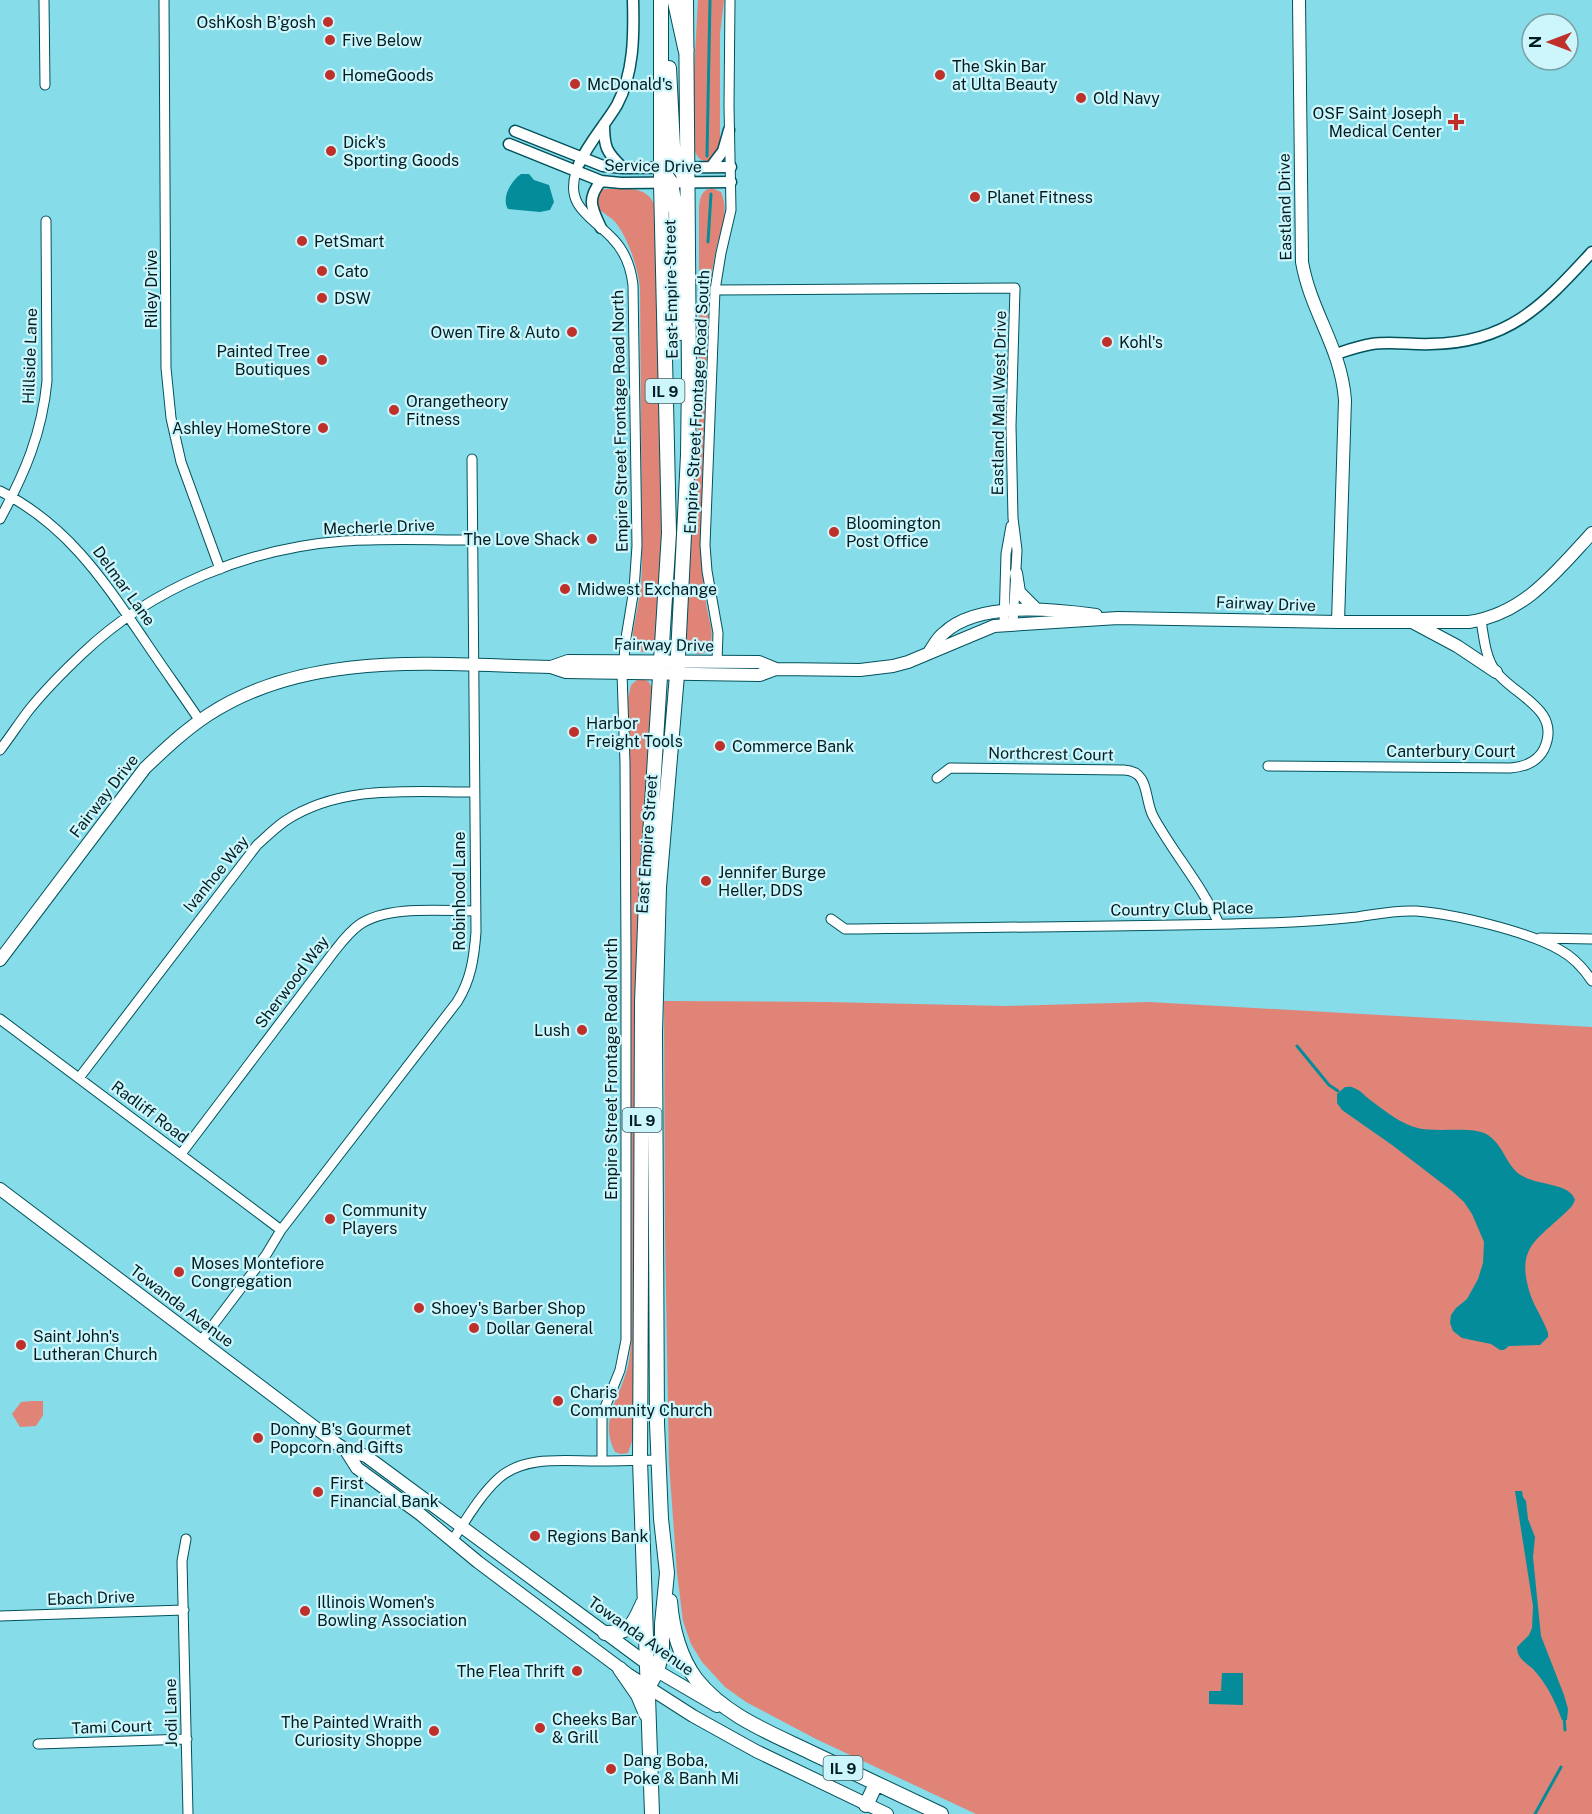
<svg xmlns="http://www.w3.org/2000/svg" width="1592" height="1814" font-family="'Public Sans',sans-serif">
<rect width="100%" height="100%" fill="#86dce9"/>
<path fill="#e18478" d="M698 0H724L720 34V144L719 151 709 161C700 162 697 157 694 149L693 91Z
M712 188 721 192C729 211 722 226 717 245 714 260 711 275 710 290 706 341 706 394 704 445 702 502 697 558 708 614 710 623 713 631 711 641 706 662 687 656 686 634L693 475 699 416V207C700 198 701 190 712 188Z
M603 189C622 189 647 184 655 206L663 539 657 643 652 650 645 653 636 649 633 643V632L641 588 642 564 640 287C638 268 628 238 616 223 611 217 603 213 597 208L596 194Z
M642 679 648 681 653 689 635 1433 628 1453 621 1454 615 1452C600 1422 616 1404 625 1376 629 1366 630 1354 631 1343V944L630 746 628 699 631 685 637 680Z
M664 1001 827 1002 1005 1006 1149 1002 1592 1027V1814H976L816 1739 746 1702 725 1687 702 1662 691 1644 683 1621 677 1573 669 1463 665 1233Z
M32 1401H43V1415L36 1426 20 1427 12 1414 21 1402Z"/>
<path fill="#058c9a" d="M521 174H529L534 180 549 185 554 202 550 210 540 212 508 209C501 198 511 181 521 174Z
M1345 1087C1349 1087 1351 1086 1354 1088 1360 1090 1364 1095 1369 1099 1382 1109 1396 1120 1411 1126 1434 1135 1471 1124 1488 1135 1503 1145 1506 1164 1519 1174 1536 1186 1570 1182 1575 1200L1572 1206C1540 1240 1512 1244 1532 1299 1537 1311 1544 1321 1548 1333V1337L1540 1345 1509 1346 1504 1350H1500L1491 1344 1462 1338 1453 1331 1450 1323 1451 1315 1456 1308 1467 1299 1478 1279 1483 1263 1484 1242 1472 1214 1464 1202 1452 1191 1392 1145 1342 1110 1337 1103V1094Z
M1515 1491H1522L1523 1497 1526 1501 1528 1519 1535 1537 1533 1557 1541 1636 1564 1695 1568 1709 1567 1720H1562C1555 1701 1547 1684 1533 1669 1525 1662 1517 1658 1517 1647L1529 1635 1532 1628 1533 1606Z
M1222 1673H1243V1705L1209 1704V1691H1221Z"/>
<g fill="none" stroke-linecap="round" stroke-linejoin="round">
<path stroke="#058c9a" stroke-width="3" d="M707 156 710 0
M708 242 711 194
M1297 1046 1329 1085 1338 1091
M1564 1716 1565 1730
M1535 1814 1561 1767"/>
<g stroke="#02525b" stroke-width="11">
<path id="minor" d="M44 0 45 85
M164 0 166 368 171 418 181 462 220 569
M576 172C565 207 592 217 612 238 624 250 631 268 633 285L637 546 634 589 625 644 624 661
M715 290 1015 288 1011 426 1013 518 1017 550 1013 624
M0 491C68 525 104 581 145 641 163 668 182 694 200 721
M0 519C25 473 42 433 47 381L46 221
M1004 624 1006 554 1011 526
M717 662 718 633 707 571 705 545 715 290 721 253 731 210 729 106 730 0
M0 750C10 737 19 723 29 710 45 690 64 671 82 654 152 587 249 548 344 541 386 538 429 540 471 540
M1268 766 1510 768C1524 767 1537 763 1544 749 1563 708 1511 695 1494 669 1485 655 1484 637 1481 621
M937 778 950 768 1124 770C1150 771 1144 799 1153 816 1173 853 1202 885 1219 924
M831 919 845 929C986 927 1126 927 1267 923 1297 922 1328 920 1357 917 1377 914 1396 910 1416 911 1454 914 1527 931 1560 950 1573 957 1584 969 1592 981
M1540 938 1592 939
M0 1019 281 1230
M79 1078 257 845C266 837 275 828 285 821 341 784 411 792 474 792
M181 1154 333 953C341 943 348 933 359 925 387 905 442 911 475 911
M201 1341 266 1255 281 1230 457 1002C471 980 474 958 476 932L472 459
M602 1461V1415L620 1370 626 1340V954L625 763 622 673
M186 1539 182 1561 188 1814
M452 1541C466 1520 480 1495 499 1478 526 1454 570 1462 603 1461 621 1461 640 1460 659 1460
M0 1616 184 1610
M38 1744 187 1739"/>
</g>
<g stroke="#02525b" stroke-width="13">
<path id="tertiary" d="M604 124C604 147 606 152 623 168
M515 131 603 166 623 168 731 167
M509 144 601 181 621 183 731 182
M579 164C589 142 605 125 617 105 634 73 634 35 633 0
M711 167 723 151 729 130
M601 181C586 200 592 208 601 228
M1336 354C1348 350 1359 346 1372 344 1391 341 1412 345 1431 344 1509 343 1543 305 1592 252"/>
</g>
<g stroke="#02525b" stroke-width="14">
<path id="secondary" d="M1299 0 1302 262C1311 313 1341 347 1345 400L1338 622
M1016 573 1019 592 1036 609
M1414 623 1457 646 1496 672
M930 651C934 645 938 637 944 633 978 601 1053 609 1096 615
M551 667 566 672 760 675 776 669 860 670 893 666 908 662 994 626 1118 618 1338 622H1469C1524 614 1556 572 1592 533
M0 960 145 768C165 749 185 730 208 715 309 649 437 665 551 667L568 661 759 662 776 669
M0 1189 337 1444 345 1449 366 1456 657 1671 717 1706
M345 1449 357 1468 420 1514 478 1562 629 1675 693 1716 756 1751 887 1814"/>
</g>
<g stroke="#02525b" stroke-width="16">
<path id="primary" d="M669 68 673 146 675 159 685 178
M661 168 671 183 676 212 680 333
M670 1601C672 1628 680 1658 696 1679 725 1716 771 1733 812 1753 855 1773 898 1794 941 1814
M605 1633C631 1633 633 1625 643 1603
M620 1669 638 1695 646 1714
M649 1686 657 1671 662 1653V1624L667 1573 661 1519 657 1423 655 1032 659 887 677 675 688 455 689 375 686 0
M866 1805 876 1784
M652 1814 640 1460 641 1267 642 1002 646 900 669 533 661 183V0"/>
</g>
<g stroke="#02525b" stroke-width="17">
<path id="trunk" d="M675 0 686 50"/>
</g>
<use href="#minor" stroke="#fff" stroke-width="9"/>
<use href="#tertiary" stroke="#fff" stroke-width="10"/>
<use href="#secondary" stroke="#fff" stroke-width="12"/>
<use href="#primary" stroke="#fff" stroke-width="14"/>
<use href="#trunk" stroke="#fff" stroke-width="15"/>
</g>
<g fill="#be3029" stroke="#cdf6fc" stroke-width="2">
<circle cx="328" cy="22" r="6"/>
<circle cx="330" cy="40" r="6"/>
<circle cx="330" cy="75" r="6"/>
<circle cx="940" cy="75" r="6"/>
<circle cx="575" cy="84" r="6"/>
<circle cx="1081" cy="98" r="6"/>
<path d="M1453 113h6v6h6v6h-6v6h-6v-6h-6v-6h6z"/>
<circle cx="331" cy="151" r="6"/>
<circle cx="975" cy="197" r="6"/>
<circle cx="302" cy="241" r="6"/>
<circle cx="322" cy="271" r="6"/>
<circle cx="322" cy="298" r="6"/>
<circle cx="572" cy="332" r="6"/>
<circle cx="1107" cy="342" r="6"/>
<circle cx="322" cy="360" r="6"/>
<circle cx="394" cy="410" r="6"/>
<circle cx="323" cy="428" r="6"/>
<circle cx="834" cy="532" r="6"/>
<circle cx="592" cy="539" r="6"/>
<circle cx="565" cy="589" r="6"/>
<circle cx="574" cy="732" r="6"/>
<circle cx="720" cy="746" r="6"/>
<circle cx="706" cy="881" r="6"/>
<circle cx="582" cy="1030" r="6"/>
<circle cx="330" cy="1219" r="6"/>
<circle cx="179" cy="1272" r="6"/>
<circle cx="419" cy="1308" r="6"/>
<circle cx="474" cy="1328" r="6"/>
<circle cx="21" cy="1345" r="6"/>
<circle cx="558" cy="1401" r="6"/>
<circle cx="258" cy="1438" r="6"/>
<circle cx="318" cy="1492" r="6"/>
<circle cx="535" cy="1536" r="6"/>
<circle cx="305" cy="1611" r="6"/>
<circle cx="577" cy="1671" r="6"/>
<circle cx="540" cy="1728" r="6"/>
<circle cx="434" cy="1731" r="6"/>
<circle cx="611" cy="1769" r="6"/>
</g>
<g text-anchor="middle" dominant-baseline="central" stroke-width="4.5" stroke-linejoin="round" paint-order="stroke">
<g fill="#cdf6fc" stroke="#3f5e63" stroke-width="1.5">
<rect x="645.5" y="379" width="39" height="24" rx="4.5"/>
<rect x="622.5" y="1108" width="39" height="24" rx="4.5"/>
<rect x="823.5" y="1756" width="39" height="24" rx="4.5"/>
</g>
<g font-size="15" font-weight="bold" fill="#021d21">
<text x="665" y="391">IL 9</text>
<text x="642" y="1120">IL 9</text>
<text x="843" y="1768">IL 9</text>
</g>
<g font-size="16" fill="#021d21" stroke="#cdf6fc" text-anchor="start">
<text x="316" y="22" text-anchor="end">OshKosh B'gosh</text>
<text x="342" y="40">Five Below</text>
<text x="952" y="66">The Skin Bar<tspan x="952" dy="18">at Ulta Beauty</tspan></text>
<text x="342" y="75">HomeGoods</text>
<text x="587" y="84">McDonald's</text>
<text x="1093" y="98">Old Navy</text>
<text x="1442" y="113" text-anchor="end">OSF Saint Joseph<tspan x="1442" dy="18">Medical Center</tspan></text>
<text x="343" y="142">Dick's<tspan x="343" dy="18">Sporting Goods</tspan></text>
<text x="987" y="197">Planet Fitness</text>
<text x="314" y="241">PetSmart</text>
<text x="334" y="271">Cato</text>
<text x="334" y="298">DSW</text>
<text x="560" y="332" text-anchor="end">Owen Tire &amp; Auto</text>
<text x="1119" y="342">Kohl's</text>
<text x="310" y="351" text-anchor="end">Painted Tree<tspan x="310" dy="18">Boutiques</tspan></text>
<text x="406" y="401">Orangetheory<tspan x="406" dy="18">Fitness</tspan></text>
<text x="311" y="428" text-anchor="end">Ashley HomeStore</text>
<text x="846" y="523">Bloomington<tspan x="846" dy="18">Post Office</tspan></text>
<text x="580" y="539" text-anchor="end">The Love Shack</text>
<text x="577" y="589">Midwest Exchange</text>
<text x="586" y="723">Harbor<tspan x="586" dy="18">Freight Tools</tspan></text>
<text x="732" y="746">Commerce Bank</text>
<text x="718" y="872">Jennifer Burge<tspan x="718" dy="18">Heller, DDS</tspan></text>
<text x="570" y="1030" text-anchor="end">Lush</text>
<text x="342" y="1210">Community<tspan x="342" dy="18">Players</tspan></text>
<text x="191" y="1263">Moses Montefiore<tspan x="191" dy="18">Congregation</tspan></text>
<text x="431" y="1308">Shoey's Barber Shop</text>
<text x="486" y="1328">Dollar General</text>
<text x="33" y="1336">Saint John's<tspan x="33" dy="18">Lutheran Church</tspan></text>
<text x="570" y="1392">Charis<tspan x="570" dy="18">Community Church</tspan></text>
<text x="270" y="1429">Donny B's Gourmet<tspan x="270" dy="18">Popcorn and Gifts</tspan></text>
<text x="330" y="1483">First<tspan x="330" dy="18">Financial Bank</tspan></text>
<text x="547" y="1536">Regions Bank</text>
<text x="317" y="1602">Illinois Women's<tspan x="317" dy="18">Bowling Association</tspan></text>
<text x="565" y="1671" text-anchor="end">The Flea Thrift</text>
<text x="552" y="1719">Cheeks Bar<tspan x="552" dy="18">&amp; Grill</tspan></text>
<text x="422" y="1722" text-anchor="end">The Painted Wraith<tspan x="422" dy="18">Curiosity Shoppe</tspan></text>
<text x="623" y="1760">Dang Boba,<tspan x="623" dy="18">Poke &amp; Banh Mi</tspan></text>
</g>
<g font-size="16" fill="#021d21" stroke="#cdf6fc">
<text transform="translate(653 166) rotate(1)">Service Drive</text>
<text transform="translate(1285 207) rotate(-91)">Eastland Drive</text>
<text transform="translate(151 289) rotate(-90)">Riley Drive</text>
<text transform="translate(671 289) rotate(-91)">East Empire Street</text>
<text transform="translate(30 356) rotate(-88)">Hillside Lane</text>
<text transform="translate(697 402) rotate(-87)">Empire Street Frontage Road South</text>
<text transform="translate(999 403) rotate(-89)">Eastland Mall West Drive</text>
<text transform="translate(620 421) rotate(-91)">Empire Street Frontage Road North</text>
<text transform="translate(379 527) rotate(-2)">Mecherle Drive</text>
<text transform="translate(124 586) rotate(54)">Delmar Lane</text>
<text transform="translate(1266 604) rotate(2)">Fairway Drive</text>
<text transform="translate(664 645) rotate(1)">Fairway Drive</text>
<text x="1451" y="751">Canterbury Court</text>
<text transform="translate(1051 754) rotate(1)">Northcrest Court</text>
<text transform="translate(104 796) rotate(-52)">Fairway Drive</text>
<text transform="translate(647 844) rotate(-86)">East Empire Street</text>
<text transform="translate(216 874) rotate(-51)">Ivanhoe Way</text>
<text transform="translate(459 891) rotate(-90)">Robinhood Lane</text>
<text transform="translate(1182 909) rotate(-1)">Country Club Place</text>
<text transform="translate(292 982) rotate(-53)">Sherwood Way</text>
<text transform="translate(611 1069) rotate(-90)">Empire Street Frontage Road North</text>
<text transform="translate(150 1112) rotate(37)">Radliff Road</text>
<text transform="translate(182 1306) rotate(37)">Towanda Avenue</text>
<text transform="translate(91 1598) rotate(-2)">Ebach Drive</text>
<text transform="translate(641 1636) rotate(35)">Towanda Avenue</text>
<text transform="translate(171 1713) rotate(-91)">Jodi Lane</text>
<text transform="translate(112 1727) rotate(-2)">Tami Court</text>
</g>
</g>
<g transform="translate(1550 42) rotate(270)"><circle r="28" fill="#cdf6fc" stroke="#7c9fa4" stroke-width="1.5"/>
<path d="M0-4.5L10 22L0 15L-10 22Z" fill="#be3029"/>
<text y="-9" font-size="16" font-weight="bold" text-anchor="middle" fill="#021d21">N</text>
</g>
</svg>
